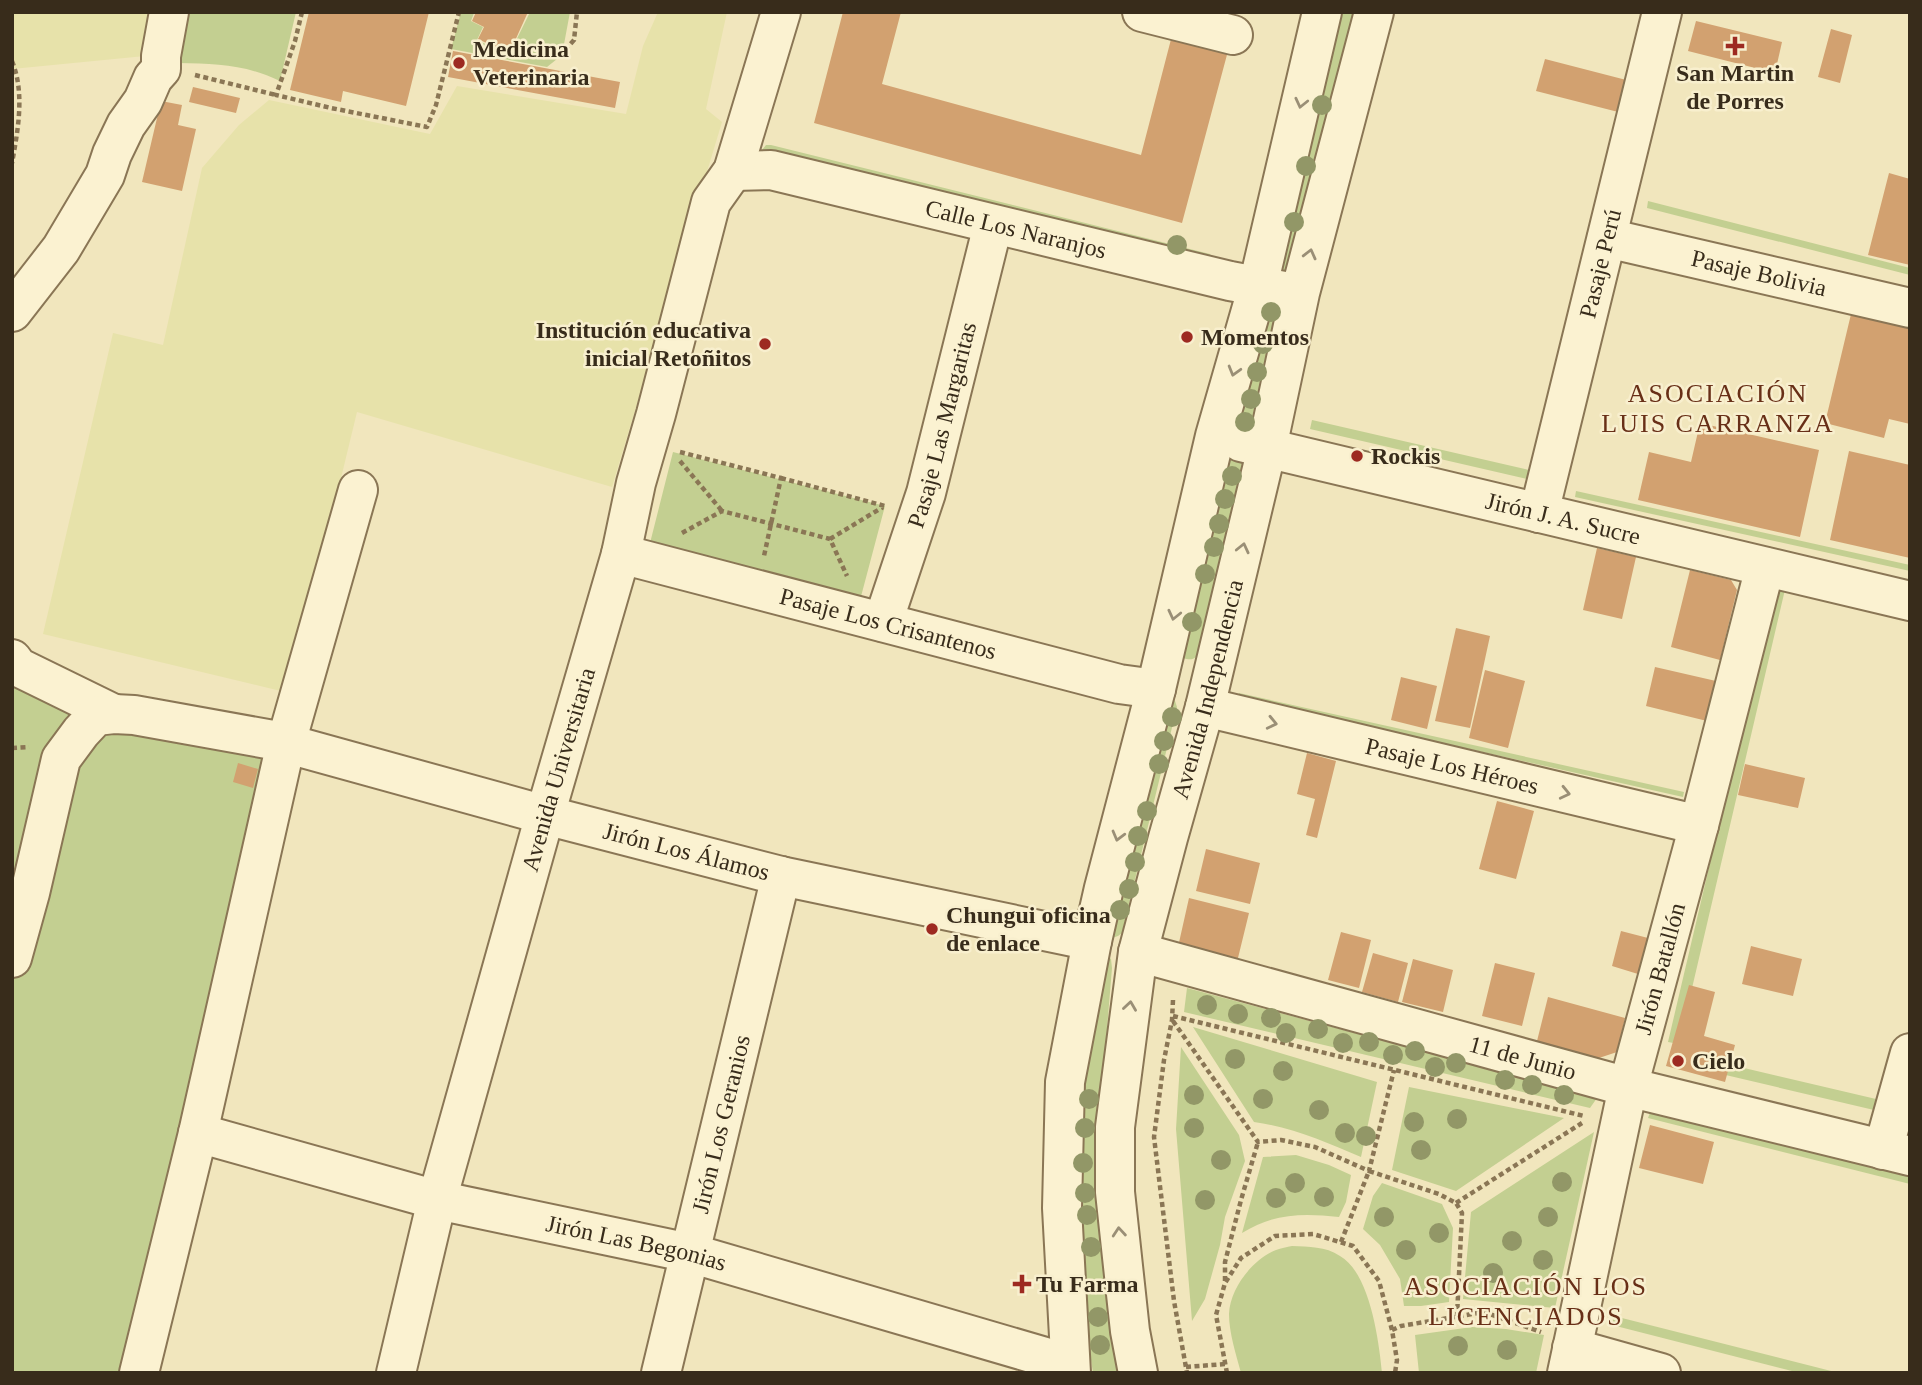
<svg xmlns="http://www.w3.org/2000/svg" width="1922" height="1385" font-family="Georgia,serif">
<rect width="100%" height="100%" fill="#f1e6bd"/>
<path fill="#e7e2aa" d="M12 12H154L145 56 12 69Z
M658 12H727L706 109 722 122 612 487 357 412 289 693 43 634 113 333 163 345 202 168 239 125 269 100 430 134 457 86 626 114 643 46Z"/>
<path fill="#c3cf91" d="M190 12H296L280 81C244 64 217 64 178 63Z
M461 12 474 13 471 21 483 27 477 40 509 55 530 12H570L562 55 547 67 451 49Z
M1337 12H1357L1290 273H1278Z
M766 145H771L1210 254 1213 259 763 155 762 150Z
M1648 201 1910 268V275L1647 208Z
M1265 296 1282 298 1255 424 1238 433 1237 405Z
M1312 420 1529 470 1527 479 1310 429Z
M673 452 885 506 859 604 648 551Z
M1232 455 1241 459 1243 464 1200 650C1197 659 1192 661 1183 658L1224 462Z
M1576 491 1910 565V571L1575 497Z
M1777 578 1787 581 1679 1044 1668 1042Z
M12 685 279 755 125 1373H12Z
M1239 693 1684 792 1683 797 1238 697Z
M1171 698 1175 701 1177 707 1122 933 1118 936 1112 938 1107 908Z
M1101 951 1111 959 1112 968 1102 1090 1112 1303 1118 1373H1093L1087 1335 1071 1169Z
M1187 988 1597 1098 1590 1108 1184 1012Z
M1193 1027 1377 1082 1361 1157C1326 1142 1292 1127 1254 1122Z
M1181 1047 1239 1135 1245 1161 1225 1217 1220 1245 1205 1299 1192 1321 1176 1129Z
M1685 1054 1876 1099 1874 1110 1683 1065Z
M1409 1087 1564 1118 1456 1191 1392 1170Z
M1651 1110 1910 1175V1184L1648 1118Z
M1594 1132 1555 1308 1463 1299 1471 1212Z
M1296 1155 1329 1165 1351 1175 1346 1202 1339 1217C1303 1213 1274 1213 1242 1233L1263 1157Z
M1382 1183 1442 1204 1453 1228 1449 1302 1421 1306H1404L1400 1279 1380 1245 1363 1229 1373 1196Z
M1292 1246C1309 1247 1325 1246 1340 1256 1370 1273 1379 1341 1382 1373H1241C1236 1354 1229 1333 1229 1314 1230 1288 1253 1259 1276 1250 1281 1248 1287 1247 1292 1246Z
M1614 1316 1839 1373H1800L1612 1325Z
M1472 1327 1506 1329 1544 1335 1536 1373H1419L1415 1335Z"/>
<path fill="#d2a170" d="M309 12H429L406 106 343 91 341 102 290 90Z
M476 12H528L509 54 478 39 484 27 472 21Z
M843 12H901L882 84 1141 155 1176 20 1232 36 1182 223 814 123Z
M1696 21 1782 42 1775 73 1688 51Z
M1831 29 1852 35 1840 83 1818 77Z
M453 51 620 82 615 108 448 77Z
M1545 59 1634 82 1626 114 1536 91Z
M193 87 240 98 236 113 189 102Z
M161 101 182 105 178 125 196 129 182 191 142 182Z
M1889 173 1910 179V265L1868 255Z
M1852 310 1910 324V424L1889 419 1884 438 1825 423Z
M1700 423 1819 450 1800 537 1638 500 1649 452 1691 462Z
M1849 451 1910 465V558L1830 540Z
M1597 548 1636 557 1622 619 1583 610Z
M1690 570 1731 580 1737 590 1720 660 1671 647Z
M1456 628 1490 636 1470 728 1435 721Z
M1655 667 1716 681 1707 721 1646 706Z
M1485 670 1525 681 1508 748 1469 738Z
M1401 677 1437 686 1427 729 1391 720Z
M1307 753 1336 761 1317 838 1306 835 1315 799 1297 794Z
M238 763 258 769 253 788 233 782Z
M1745 764 1805 778 1798 808 1738 795Z
M1497 801 1534 811 1516 879 1479 869Z
M1206 849 1260 863 1250 904 1196 891Z
M1189 898 1249 913 1237 962 1178 947Z
M1621 931 1648 938 1638 974 1612 966Z
M1341 932 1371 940 1359 988 1328 980Z
M1751 946 1802 959 1793 996 1742 984Z
M1373 953 1408 963 1398 1002 1362 992Z
M1413 959 1453 970 1443 1012 1402 1002Z
M1495 963 1535 973 1522 1026 1482 1016Z
M1689 985 1715 992 1704 1036 1735 1045 1725 1082 1666 1066Z
M1548 997 1625 1018 1617 1052 1599 1058 1537 1041Z
M1650 1125 1714 1142 1703 1184 1639 1168Z"/>
<g fill="none" stroke-linecap="round" stroke-linejoin="round">
<g stroke="#8a7655" stroke-width="42">
<g id="minor">
<path d="M1142 12 1233 35"/>
<path id="s1" d="M733 171 771 170 1230 281 1284 291"/>
<path id="s2" d="M1607 238 1910 308"/>
<path d="M12 312 61 249 105 175 112 154 126 125 143 101 153 78 161 69V56L169 12"/>
<path id="s3" d="M1241 442 1910 601"/>
<path id="s4" d="M1539 513 1662 12"/>
<path id="s5" d="M621 554 1119 684 1156 689"/>
<path id="s6" d="M883 622 926 493 993 225"/>
<path d="M12 659 18 667 114 714"/>
<path id="s7" d="M1205 707 1699 825"/>
<path id="s8" d="M281 742 545 815 781 876 1092 941"/>
<path id="s9" d="M1138 952 1628 1087 1910 1156"/>
<path d="M12 958 30 893 61 759 81 732 96 716 114 714 134 715 273 740"/>
<path id="s10" d="M198 1133 437 1200 690 1253 1069 1364"/>
<path d="M1883 1150 1910 1053"/>
<path d="M1572 1348 1661 1373"/>
<path d="M139 1373 198 1133 286 743 358 490"/>
<path id="s11" d="M396 1373 437 1200 545 815 621 554 636 483 656 414 711 202 733 171 781 12"/>
<path id="s12" d="M661 1373 781 876"/>
<path d="M1071 1373 1062 1208 1065 1082 1092 941 1104 888 1156 689 1215 436 1258 286 1322 12"/>
<path id="s13" d="M1138 1373 1130 1331 1115 1192V1127L1138 952 1168 838 1205 707 1267 448 1300 293 1374 12"/>
<path id="s14" d="M1567 1373 1628 1087 1699 825 1765 567"/>
</g>
</g>
<path stroke="#8a7655" stroke-width="4.5" stroke-dasharray="5 3.5" stroke-linecap="butt" d="M302 12 295 41 276 95 331 108 427 127 436 105 459 12
M565 50 574 40 577 12
M12 61C25 93 18 130 12 163
M195 75 276 95
M680 452 781 478 764 556
M680 461 722 511
M781 478 885 506
M682 533 722 511 830 539 847 576
M830 539 883 507
M12 748 29 747
M1173 1000 1172 1020 1164 1060 1154 1137 1174 1301 1187 1373
M1173 1016 1584 1116
M1173 1021 1258 1142 1281 1140 1315 1147 1369 1171 1394 1070
M1456 1203 1582 1123
M1341 1242 1369 1171 1439 1194 1456 1203 1462 1213 1457 1316
M1225 1281V1262L1241 1200 1258 1142
M1392 1330 1401 1326 1484 1312 1541 1332
M1186 1367 1225 1364
M1227 1373 1216 1315 1225 1283 1241 1258 1275 1236 1313 1234 1353 1246 1379 1281 1392 1330 1397 1360 1395 1373"/>
<use href="#minor" stroke="#fbf2d1" stroke-width="38"/>
</g>
<g fill="#929767">
<circle cx="1322" cy="105" r="10"/>
<circle cx="1306" cy="166" r="10"/>
<circle cx="1294" cy="222" r="10"/>
<circle cx="1177" cy="245" r="10"/>
<circle cx="1271" cy="312" r="10"/>
<circle cx="1263" cy="344" r="10"/>
<circle cx="1257" cy="372" r="10"/>
<circle cx="1251" cy="399" r="10"/>
<circle cx="1245" cy="422" r="10"/>
<circle cx="1232" cy="476" r="10"/>
<circle cx="1225" cy="499" r="10"/>
<circle cx="1219" cy="524" r="10"/>
<circle cx="1214" cy="547" r="10"/>
<circle cx="1205" cy="574" r="10"/>
<circle cx="1192" cy="622" r="10"/>
<circle cx="1172" cy="717" r="10"/>
<circle cx="1164" cy="741" r="10"/>
<circle cx="1159" cy="764" r="10"/>
<circle cx="1147" cy="811" r="10"/>
<circle cx="1138" cy="836" r="10"/>
<circle cx="1135" cy="862" r="10"/>
<circle cx="1129" cy="889" r="10"/>
<circle cx="1120" cy="910" r="10"/>
<circle cx="1207" cy="1005" r="10"/>
<circle cx="1238" cy="1014" r="10"/>
<circle cx="1271" cy="1018" r="10"/>
<circle cx="1318" cy="1029" r="10"/>
<circle cx="1286" cy="1033" r="10"/>
<circle cx="1369" cy="1042" r="10"/>
<circle cx="1343" cy="1043" r="10"/>
<circle cx="1415" cy="1051" r="10"/>
<circle cx="1393" cy="1055" r="10"/>
<circle cx="1235" cy="1059" r="10"/>
<circle cx="1456" cy="1063" r="10"/>
<circle cx="1435" cy="1067" r="10"/>
<circle cx="1283" cy="1071" r="10"/>
<circle cx="1505" cy="1080" r="10"/>
<circle cx="1532" cy="1085" r="10"/>
<circle cx="1194" cy="1095" r="10"/>
<circle cx="1564" cy="1095" r="10"/>
<circle cx="1089" cy="1099" r="10"/>
<circle cx="1263" cy="1099" r="10"/>
<circle cx="1319" cy="1110" r="10"/>
<circle cx="1457" cy="1119" r="10"/>
<circle cx="1414" cy="1122" r="10"/>
<circle cx="1085" cy="1128" r="10"/>
<circle cx="1194" cy="1128" r="10"/>
<circle cx="1345" cy="1133" r="10"/>
<circle cx="1366" cy="1136" r="10"/>
<circle cx="1421" cy="1150" r="10"/>
<circle cx="1221" cy="1160" r="10"/>
<circle cx="1083" cy="1163" r="10"/>
<circle cx="1562" cy="1182" r="10"/>
<circle cx="1295" cy="1183" r="10"/>
<circle cx="1085" cy="1193" r="10"/>
<circle cx="1324" cy="1197" r="10"/>
<circle cx="1276" cy="1198" r="10"/>
<circle cx="1205" cy="1200" r="10"/>
<circle cx="1087" cy="1215" r="10"/>
<circle cx="1384" cy="1217" r="10"/>
<circle cx="1548" cy="1217" r="10"/>
<circle cx="1439" cy="1233" r="10"/>
<circle cx="1512" cy="1241" r="10"/>
<circle cx="1091" cy="1247" r="10"/>
<circle cx="1406" cy="1250" r="10"/>
<circle cx="1543" cy="1260" r="10"/>
<circle cx="1493" cy="1273" r="10"/>
<circle cx="1098" cy="1317" r="10"/>
<circle cx="1100" cy="1345" r="10"/>
<circle cx="1458" cy="1346" r="10"/>
<circle cx="1507" cy="1350" r="10"/>
</g>
<defs><path id="oneway-chevron" d="M-2-3.5L2.5 0L-2 3.5" fill="none" stroke-width="1.6" stroke-linecap="round" stroke-linejoin="round" transform="scale(1.75)"/></defs>
<g stroke="#9a8f76">
<use href="#oneway-chevron" transform="translate(1301 103) rotate(103)"/>
<use href="#oneway-chevron" transform="translate(1310 254) rotate(-76)"/>
<use href="#oneway-chevron" transform="translate(1234 371) rotate(106)"/>
<use href="#oneway-chevron" transform="translate(1243 548) rotate(-77)"/>
<use href="#oneway-chevron" transform="translate(1174 615) rotate(103)"/>
<use href="#oneway-chevron" transform="translate(1272 723) rotate(13)"/>
<use href="#oneway-chevron" transform="translate(1565 793) rotate(13)"/>
<use href="#oneway-chevron" transform="translate(1118 836) rotate(105)"/>
<use href="#oneway-chevron" transform="translate(1130 1006) rotate(-82)"/>
<use href="#oneway-chevron" transform="translate(1119 1232) rotate(-95)"/>
</g>
<g fill="#9d2a21" stroke="#f8efce" stroke-width="2.5">
<path d="M1731.5 35.5h7v7h7v7h-7v7h-7v-7h-7v-7h7z"/>
<circle cx="459" cy="63" r="7"/>
<circle cx="1187" cy="337" r="7"/>
<circle cx="765" cy="344" r="7"/>
<circle cx="1357" cy="456" r="7"/>
<circle cx="932" cy="929" r="7"/>
<circle cx="1678" cy="1061" r="7"/>
<path d="M1018.5 1273.5h7v7h7v7h-7v7h-7v-7h-7v-7h7z"/>
</g>
<g text-anchor="middle" dominant-baseline="central" stroke-width="5" stroke-linejoin="round" paint-order="stroke">
<g font-size="24" font-weight="bold" fill="#382c1b" stroke="#f8efce" text-anchor="start">
<text x="473" y="49">Medicina<tspan x="473" dy="28">Veterinaria</tspan></text>
<text x="1735" y="73" text-anchor="middle">San Martin<tspan x="1735" dy="28">de Porres</tspan></text>
<text x="751" y="330" text-anchor="end">Institución educativa<tspan x="751" dy="28">inicial Retoñitos</tspan></text>
<text x="1201" y="337">Momentos</text>
<text x="1371" y="456">Rockis</text>
<text x="946" y="915">Chungui oficina<tspan x="946" dy="28">de enlace</tspan></text>
<text x="1692" y="1061">Cielo</text>
<text x="1036" y="1284">Tu Farma</text>
</g>
<g font-size="24" fill="#382c1b" stroke="#f8efce">
<text stroke="none"><textPath href="#s1" startOffset="290">Calle Los Naranjos</textPath></text>
<text stroke="none"><textPath href="#s4" startOffset="257">Pasaje Perú</textPath></text>
<text stroke="none"><textPath href="#s2" startOffset="156">Pasaje Bolivia</textPath></text>
<text stroke="none"><textPath href="#s6" startOffset="206">Pasaje Las Margaritas</textPath></text>
<text stroke="none"><textPath href="#s3" startOffset="331">Jirón J. A. Sucre</textPath></text>
<text stroke="none"><textPath href="#s5" startOffset="276">Pasaje Los Crisantenos</textPath></text>
<text stroke="none"><textPath href="#s13" startOffset="696">Avenida Independencia</textPath></text>
<text stroke="none"><textPath href="#s7" startOffset="254">Pasaje Los Héroes</textPath></text>
<text stroke="none"><textPath href="#s11" startOffset="625">Avenida Universitaria</textPath></text>
<text stroke="none"><textPath href="#s8" startOffset="420">Jirón Los Álamos</textPath></text>
<text stroke="none"><textPath href="#s14" startOffset="415">Jirón Batallón</textPath></text>
<text stroke="none"><textPath href="#s9" startOffset="399">11 de Junio</textPath></text>
<text stroke="none"><textPath href="#s12" startOffset="256">Jirón Los Geranios</textPath></text>
<text stroke="none"><textPath href="#s10" startOffset="452">Jirón Las Begonias</textPath></text>
</g>
<g font-size="26" letter-spacing="2" fill="#682f17" stroke="#f8efce">
<text x="1718" y="393">ASOCIACIÓN<tspan x="1718" dy="30">LUIS CARRANZA</tspan></text>
<text x="1526" y="1286">ASOCIACIÓN LOS<tspan x="1526" dy="30">LICENCIADOS</tspan></text>
</g>
</g>
<rect width="1922" height="1385" fill="none" stroke="#382c1b" stroke-width="28"/>
</svg>
